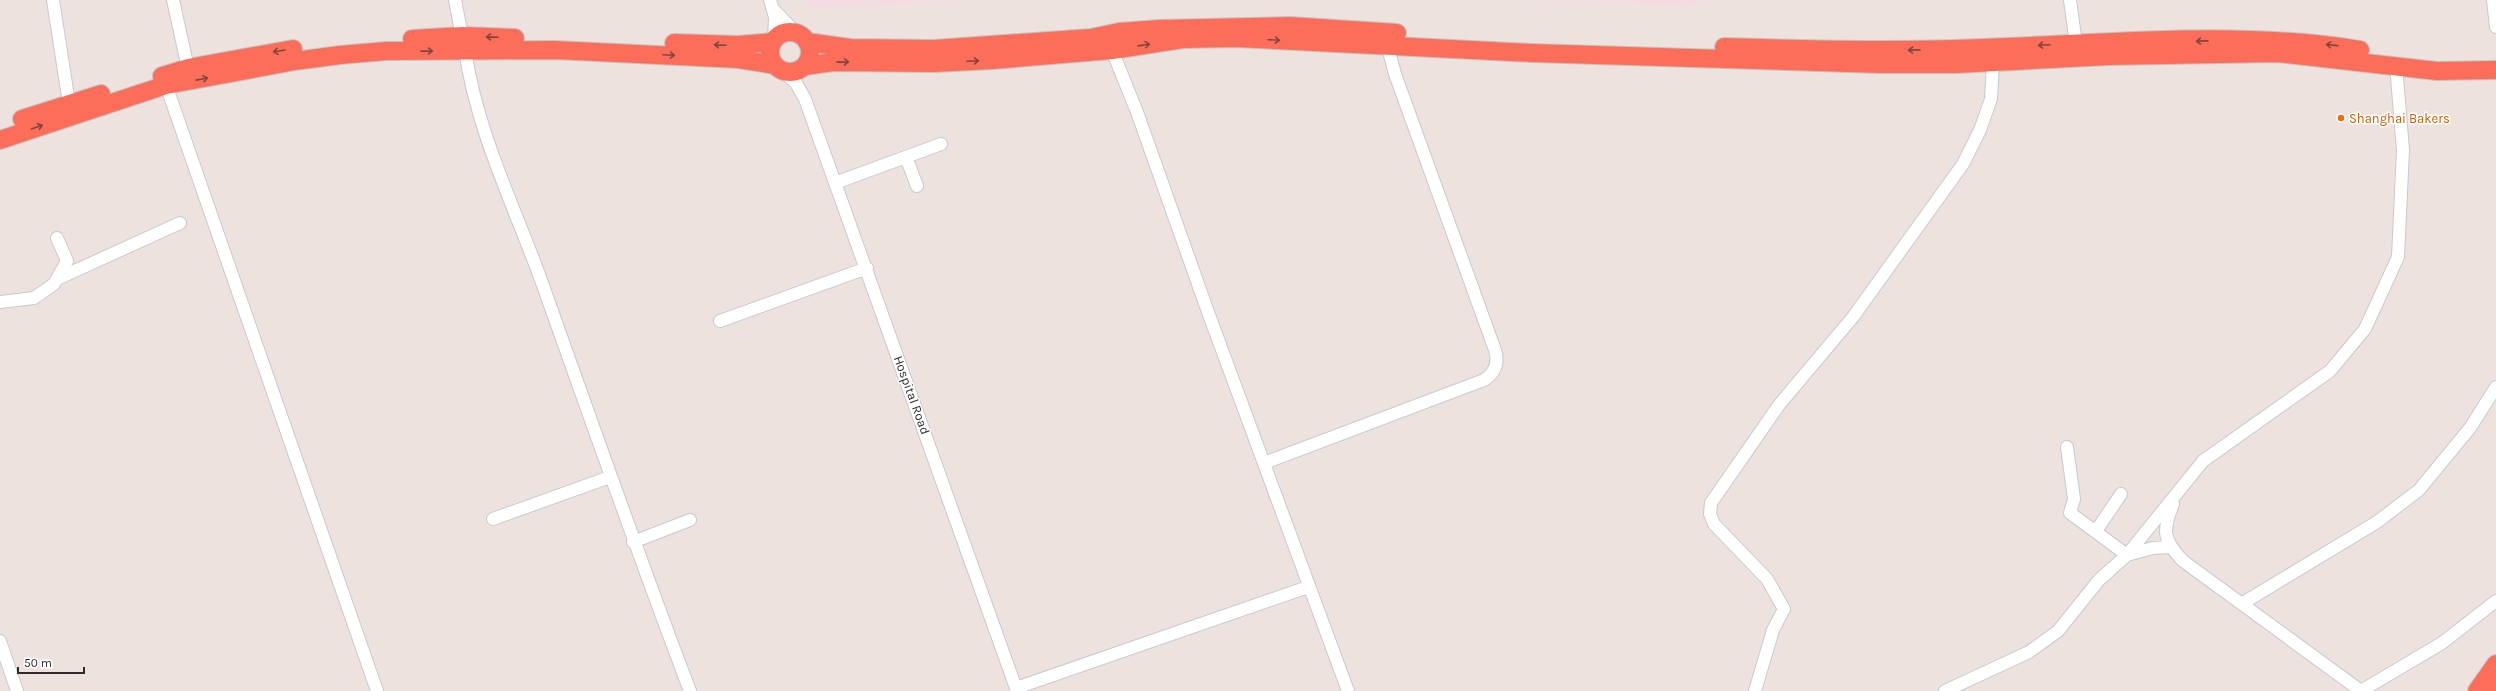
<svg xmlns="http://www.w3.org/2000/svg" width="2496" height="691" font-family="Karla,sans-serif">
<rect width="100%" height="100%" fill="#eee2df"/>
<path fill="#f4dce5" d="M807 0H983L810 8Z
M1490 0H1725L1688 5Z"/>
<g fill="none" stroke-linecap="round" stroke-linejoin="round">
<g stroke="#c3cad2" stroke-width="14">
<path id="minor" d="M53 0 69 103
M173 0 188 68
M455 0 462 36
M770 0 775 17 774 41
M2070 0 2076 44
M2493 0 2496 27
M773 9 797 34
M465 50C477 132 513 203 541 280 590 417 638 555 690 691
M1112 50 1137 112 1208 312 1348 691
M782 71 796 83 805 99 1017 691
M166 85 377 691
M906 157 917 186
M835 183 941 144
M57 279 180 223
M0 302 34 298 54 284 67 261 57 238
M720 321 867 268
M2067 447 2074 499 2070 513 2127 555 2153 548 2170 547
M1264 463 1484 380C1495 373 1499 363 1495 350L1395 74 1387 44
M2173 504C2162 531 2163 540 2183 561L2361 691
M493 519 610 477
M2096 531 2121 494
M633 542 690 520
M2243 603 2377 522 2419 490 2470 428 2496 387
M0 641 17 691
M1016 688 1308 587
M1755 691 1773 630 1784 609 1767 579 1714 524 1710 514 1711 503 1779 405 1853 317 1963 164 1980 130 1991 99 1993 62
M1945 691 2029 652 2058 631 2099 580 2127 555 2203 461 2330 371 2365 329 2398 257 2403 150 2396 65
M2361 691 2442 643 2496 601"/>
</g>
<g stroke="#c4c4c4" stroke-width="20">
<path id="highway" d="M770 52a20 20 0 1 1 40 0a20 20 0 1 1-40 0Z
M412 39 462 36 515 38
M807 42 850 48 934 49 1091 38 1119 32 1159 29 1290 26 1397 33
M674 43 738 45 773 42
M1724 47C1818 50 1912 52 2006 47 2120 42 2247 31 2360 50
M805 66 833 62 935 63 993 60 1112 50 1183 39 1236 38 1532 53 1880 64H1956L2109 56 2277 53 2437 71 2496 70
M162 76 188 68 293 49
M22 119 101 94
M0 140 166 85 295 61 340 55 386 51 555 50 738 59 775 65
M2477 691 2496 664
M2493 691 2496 687"/>
</g>
<use href="#minor" stroke="#fff" stroke-width="12"/>
<use href="#highway" stroke="#fd6e5a" stroke-width="18"/>
</g>
<defs><path id="oneway-shaft" d="M-6 0H5M1.5-3L5.5 0L1.5 3" fill="none" stroke-width="1.6" stroke-linecap="round" stroke-linejoin="round"/></defs>
<g stroke="#80463e">
<use href="#oneway-shaft" transform="translate(492 37) rotate(-178)"/>
<use href="#oneway-shaft" transform="translate(1274 40) rotate(3)"/>
<use href="#oneway-shaft" transform="translate(2202 41) rotate(179)"/>
<use href="#oneway-shaft" transform="translate(720 45) rotate(-178)"/>
<use href="#oneway-shaft" transform="translate(1144 45) rotate(-8)"/>
<use href="#oneway-shaft" transform="translate(2044 45) rotate(177)"/>
<use href="#oneway-shaft" transform="translate(2332 45) rotate(-173)"/>
<use href="#oneway-shaft" transform="translate(1914 50) rotate(179)"/>
<use href="#oneway-shaft" transform="translate(279 51) rotate(171)"/>
<use href="#oneway-shaft" transform="translate(427 51) rotate(-1)"/>
<use href="#oneway-shaft" transform="translate(669 55) rotate(3)"/>
<use href="#oneway-shaft" transform="translate(973 61) rotate(-3)"/>
<use href="#oneway-shaft" transform="translate(843 62) rotate(-1)"/>
<use href="#oneway-shaft" transform="translate(202 79) rotate(-11)"/>
<use href="#oneway-shaft" transform="translate(37 127) rotate(-19)"/>
</g>
<circle fill="#e8710a" stroke="#fff" stroke-width="1.5" cx="2341" cy="118" r="4"/>
<g text-anchor="middle" dominant-baseline="central" stroke-width="3" stroke-linejoin="round" paint-order="stroke">
<g font-size="13" fill="#c56008" stroke="#fff" text-anchor="start">
<text x="2349" y="118">Shanghai Bakers</text>
</g>
<g font-size="13" fill="#2c2c2c" stroke="#fff">
<text transform="translate(912 395) rotate(70)">Hospital Road</text>
</g>
</g>
<path d="M18 667v6h66v-6" fill="none" stroke="#2c2c2c" stroke-width="2"/>
<text x="24" y="667" font-size="12" fill="#2c2c2c" stroke="#ffffff" stroke-width="3" paint-order="stroke">50 m</text>
</svg>
